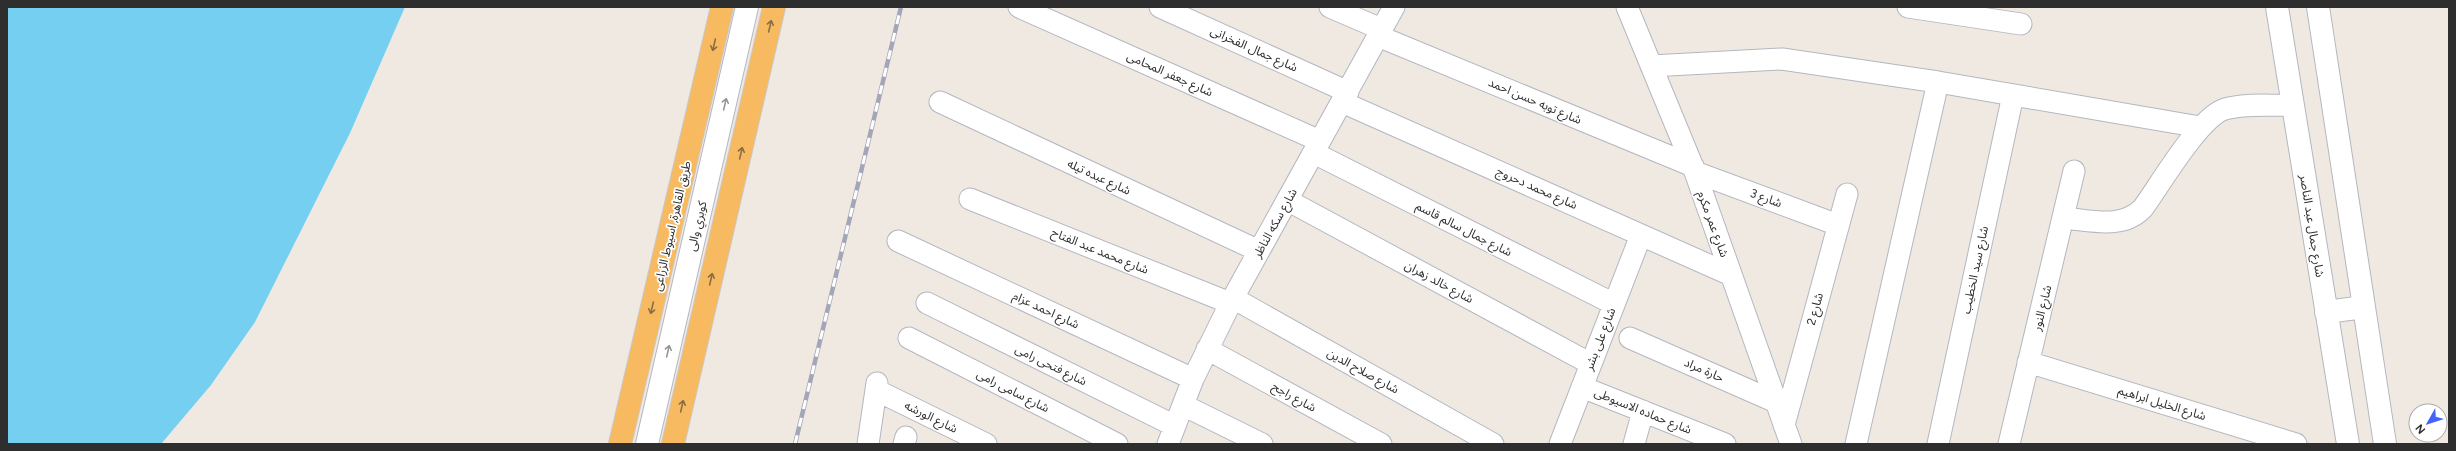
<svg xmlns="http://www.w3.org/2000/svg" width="2456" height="451" font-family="Figtree,'Noto Sans Arabic',sans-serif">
<rect width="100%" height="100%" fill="#efe9e1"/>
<path fill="#75cff0" d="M7 7H405L350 133 255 322 211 385 161 444H7Z"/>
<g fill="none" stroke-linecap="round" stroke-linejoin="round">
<g stroke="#b4b7c1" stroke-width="23">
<path id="minor" d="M1019 7 1320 141
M1160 7 1348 92
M1330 7 1381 29
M1627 7 1695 172 1791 444
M1908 7 2021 24
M1378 36 1693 166
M1651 66 1782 59 1938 82 2200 127
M940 102 1259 251
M1342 102 1731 275
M1314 153 1614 304
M1695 172 1838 225
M970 199 1230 303
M1287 200 1591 364
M2063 218C2091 220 2122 230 2143 208 2160 185 2199 117 2225 109 2246 103 2271 106 2292 105
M898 241 1193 379
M1233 298 1493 444
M927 303 1175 426
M909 338 1117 444
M1630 338 1778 403
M1207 349 1381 444
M2028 362 2296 444
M1582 387 1725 444
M876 390 986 444
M1183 405 1262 444
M1784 425 1847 194
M868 444 877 383
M904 444 906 437
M1168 444 1193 379 1233 298 1394 7
M1560 444 1641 235
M1634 444 1643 411
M1856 444 1938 82
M1938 444 2013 95
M2009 444 2074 171"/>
</g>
<g stroke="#b4b7c1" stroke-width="24">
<path id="tertiary" d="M2277 7 2348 444
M2318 7 2385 444
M2326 312 2364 307"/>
</g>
<g stroke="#b4b7c1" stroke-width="24">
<path id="secondary" d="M647 444 747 7"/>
</g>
<g stroke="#c9c9c9" stroke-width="24">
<path id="trunk" d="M620 444 722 7
M673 444 774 7"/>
</g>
<use href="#minor" stroke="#fff" stroke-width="21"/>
<use href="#tertiary" stroke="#fff" stroke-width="22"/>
<use href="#secondary" stroke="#fff" stroke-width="22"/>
<use href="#trunk" stroke="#f8ba60" stroke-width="22"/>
<g stroke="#a3a6b8" stroke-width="4.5">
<path id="rail" d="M795 444 901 7"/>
</g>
<use href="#rail" stroke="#fff" stroke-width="3" stroke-dasharray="9" stroke-linecap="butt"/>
</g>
<defs><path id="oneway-shaft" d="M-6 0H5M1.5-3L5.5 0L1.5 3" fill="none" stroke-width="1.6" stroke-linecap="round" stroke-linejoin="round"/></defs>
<g stroke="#896d44">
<use href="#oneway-shaft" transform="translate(770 26) rotate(-77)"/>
<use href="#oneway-shaft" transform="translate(714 45) rotate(103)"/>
<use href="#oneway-shaft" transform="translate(741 153) rotate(-77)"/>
<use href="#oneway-shaft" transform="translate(711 279) rotate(-77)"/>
<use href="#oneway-shaft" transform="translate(652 308) rotate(103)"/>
<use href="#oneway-shaft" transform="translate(682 406) rotate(-77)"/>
</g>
<g stroke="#969696">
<use href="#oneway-shaft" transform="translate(725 104) rotate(-77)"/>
<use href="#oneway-shaft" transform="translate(668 351) rotate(-77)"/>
</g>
<g text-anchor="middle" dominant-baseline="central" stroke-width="3.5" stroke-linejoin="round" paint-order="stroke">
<g font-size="12" fill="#2e2e2e" stroke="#fff">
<text transform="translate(1254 49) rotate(24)">شارع جمال الفخرانى</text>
<text transform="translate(1170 74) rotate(24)">شارع جعفر المحامى</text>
<text transform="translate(1535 101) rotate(23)">شارع توبه حسن احمد</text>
<text transform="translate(1099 177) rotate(25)">شارع عبده تيله</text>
<text transform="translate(1537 188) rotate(24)">شارع محمد دحروج</text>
<text transform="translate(1766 198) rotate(20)">شارع 3</text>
<text transform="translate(1275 223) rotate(-61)">شارع سكه الناظر</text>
<text transform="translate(1713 224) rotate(70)">شارع عمر مكرم</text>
<text transform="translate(672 226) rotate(-77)">طريق القاهرة, اسيوط الزراعى</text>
<text transform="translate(697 226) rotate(-77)">كوبري والى</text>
<text transform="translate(2312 226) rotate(81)">شارع جمال عبد الناصر</text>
<text transform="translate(1464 229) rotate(27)">شارع جمال سالم قاسم</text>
<text transform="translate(1100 251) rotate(22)">شارع محمد عبد الفتاح</text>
<text transform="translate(1975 270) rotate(-78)">شارع سيد الخطيب</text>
<text transform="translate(1439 282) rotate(28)">شارع خالد زهران</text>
<text transform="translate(2042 308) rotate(-76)">شارع النور</text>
<text transform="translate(1815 309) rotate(-75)">شارع 2</text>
<text transform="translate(1046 310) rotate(25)">شارع احمد عزام</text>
<text transform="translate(1600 339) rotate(-69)">شارع على بشر</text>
<text transform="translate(1051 365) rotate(26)">شارع فتحى رامى</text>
<text transform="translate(1704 370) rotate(24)">حارة مراد</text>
<text transform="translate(1363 371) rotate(29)">شارع صلاح الدين</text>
<text transform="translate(1013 391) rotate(27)">شارع سامى رامى</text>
<text transform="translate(1294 397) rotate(29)">شارع راجح</text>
<text transform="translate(2162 403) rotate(17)">شارع الخليل ابراهيم</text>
<text transform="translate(1643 411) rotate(22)">شارع حماده الاسيوطى</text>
<text transform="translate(931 417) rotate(26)">شارع الورشه</text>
</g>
</g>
<rect width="2456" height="451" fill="none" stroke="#2e2e2e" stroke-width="16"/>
<g transform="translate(2428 423) rotate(231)"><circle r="19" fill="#ffffff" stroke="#ababab"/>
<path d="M0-3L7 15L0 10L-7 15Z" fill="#4264fb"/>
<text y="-6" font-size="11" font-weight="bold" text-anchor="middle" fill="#2e2e2e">N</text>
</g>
</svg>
